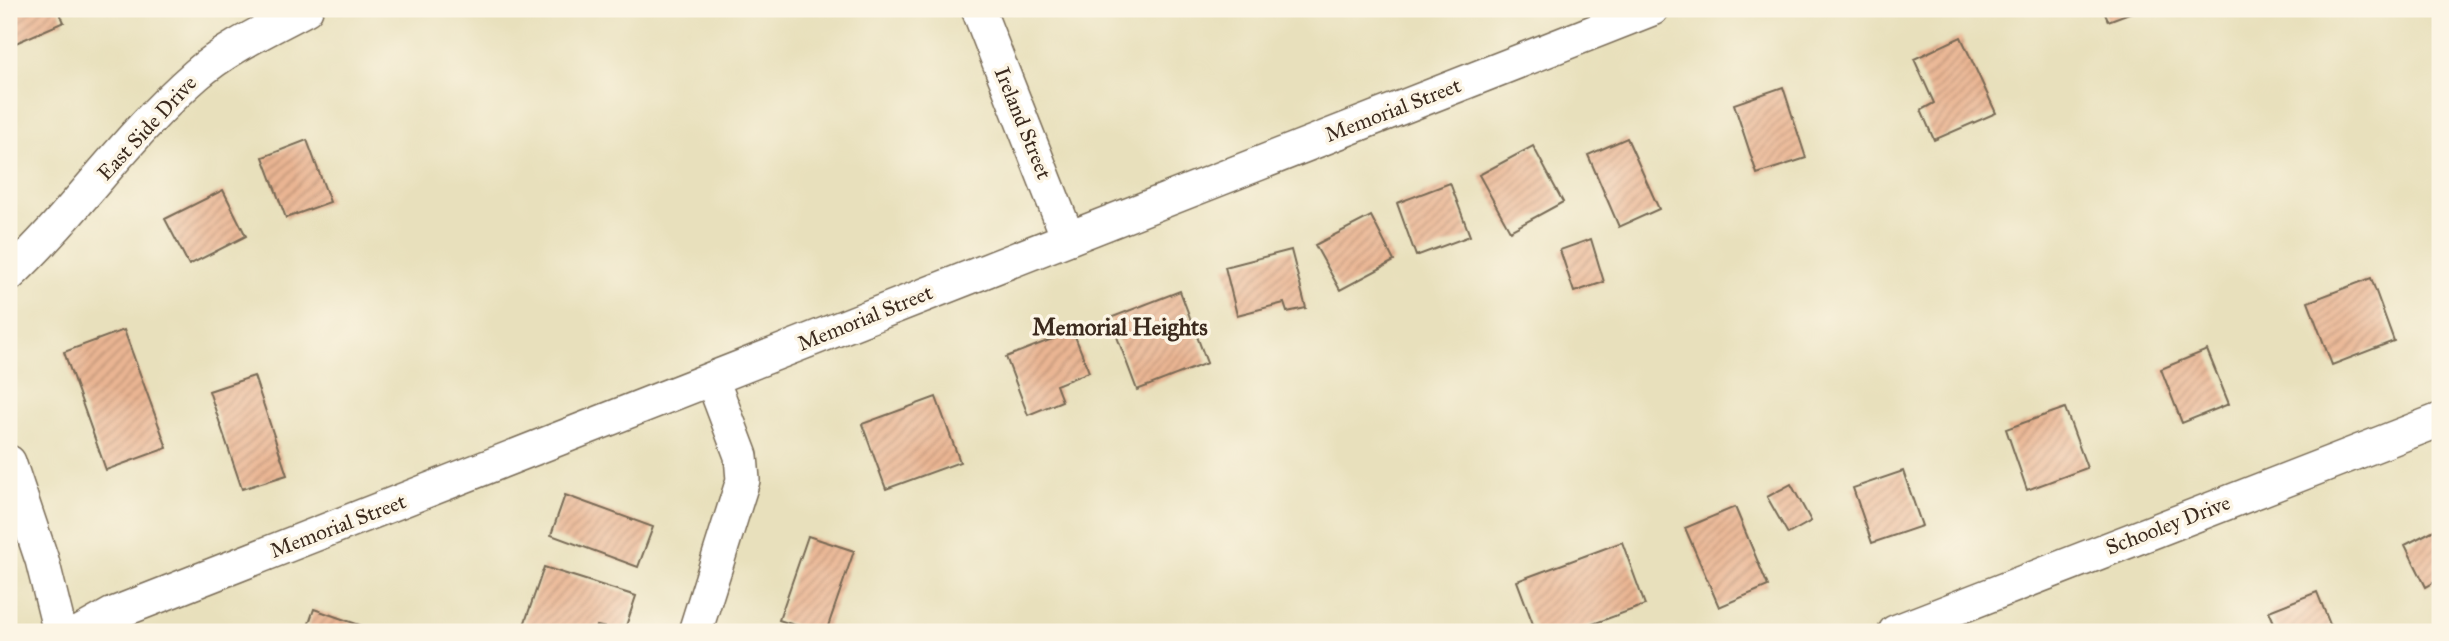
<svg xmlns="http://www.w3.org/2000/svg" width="2449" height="641" font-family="'IM FELL Great Primer',serif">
<defs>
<pattern id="building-hatch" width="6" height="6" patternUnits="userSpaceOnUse" patternTransform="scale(1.75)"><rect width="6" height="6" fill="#eab593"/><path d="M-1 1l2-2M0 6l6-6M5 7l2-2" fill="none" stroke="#bf9377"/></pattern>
</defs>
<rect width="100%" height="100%" fill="#fcf5e5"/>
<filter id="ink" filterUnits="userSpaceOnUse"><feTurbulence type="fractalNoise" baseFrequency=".0143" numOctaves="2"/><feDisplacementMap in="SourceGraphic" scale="14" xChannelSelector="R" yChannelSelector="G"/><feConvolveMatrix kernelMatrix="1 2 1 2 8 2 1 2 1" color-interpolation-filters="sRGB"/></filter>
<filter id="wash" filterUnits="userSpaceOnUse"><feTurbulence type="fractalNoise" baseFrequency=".00686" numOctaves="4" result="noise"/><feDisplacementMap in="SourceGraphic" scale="28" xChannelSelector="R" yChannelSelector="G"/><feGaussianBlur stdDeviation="1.57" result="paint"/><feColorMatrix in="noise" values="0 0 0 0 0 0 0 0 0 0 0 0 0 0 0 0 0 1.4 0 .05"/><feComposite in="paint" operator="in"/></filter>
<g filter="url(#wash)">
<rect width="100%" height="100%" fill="#e8e0bc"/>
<g id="blocks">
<path fill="url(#building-hatch)" d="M9 9H58L64 22 9 46Z
M2103 9H2140L2108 21Z
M1961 37 1996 113 1934 140 1921 110 1934 103 1914 59Z
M1783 87 1806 158 1757 174 1734 104Z
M1627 138 1659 209 1619 227 1588 155Z
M307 140 330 202 286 218 263 157Z
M1533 146 1563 202 1510 231 1479 175Z
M1450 183 1470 236 1416 256 1397 203Z
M223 190 246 236 189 265 165 219Z
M1371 216 1394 261 1340 290 1315 245Z
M1591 239 1604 282 1574 292 1560 250Z
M1291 250 1306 308 1287 312 1284 303 1237 315 1225 267Z
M2371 278 2394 341 2332 365 2308 302Z
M1180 291 1207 363 1137 390 1110 318Z
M124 330 167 448 106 470 64 352Z
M1073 331 1089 372 1056 385 1062 401 1028 415 1006 357Z
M2207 350 2229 404 2182 423 2161 369Z
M254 376 287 475 242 489 209 391Z
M936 397 960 462 886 489 862 424Z
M2065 408 2087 468 2027 490 2006 429Z
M1903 471 1922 526 1872 543 1853 488Z
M1791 484 1811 521 1788 534 1767 497Z
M565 495 653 527 638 567 551 535Z
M1735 507 1768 586 1719 607 1685 528Z
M2440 527V579L2426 587 2405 545Z
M808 536 854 551 826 632H816L779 620Z
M1622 542 1645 605 1571 632H1536L1517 581Z
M544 567 636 596 624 632 597 626 595 632 522 631Z
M2317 592 2333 632H2278L2269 611Z
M314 609 365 627 364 632H306Z"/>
</g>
</g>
<g filter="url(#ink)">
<use href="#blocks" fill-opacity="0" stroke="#786a55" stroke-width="2"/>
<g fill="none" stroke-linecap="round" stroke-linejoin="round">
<g stroke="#786a55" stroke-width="36">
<path id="minor" d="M978 9 1068 238
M9 275C75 213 127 135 196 75 228 47 269 29 306 9
M9 462 42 560 60 632
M81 632 113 614 1652 9
M695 632 743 480 741 456 712 379
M1895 632 2440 420"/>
</g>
<use href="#minor" stroke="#fff" stroke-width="33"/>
</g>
</g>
<g text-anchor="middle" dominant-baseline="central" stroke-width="7" stroke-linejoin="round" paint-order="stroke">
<g font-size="21" fill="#3b2a1e" stroke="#fcf5e5">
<text transform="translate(1393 110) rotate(-21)">Memorial Street</text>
<text transform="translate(1023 123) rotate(68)">Ireland Street</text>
<text transform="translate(147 128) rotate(-47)">East Side Drive</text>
<text transform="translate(865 318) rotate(-22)">Memorial Street</text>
<text transform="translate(2168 525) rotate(-21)">Schooley Drive</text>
<text transform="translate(338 526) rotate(-21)">Memorial Street</text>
</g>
<g font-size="23" font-weight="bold" fill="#3b2a1e" stroke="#fcf5e5">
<text x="1120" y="327">Memorial Heights</text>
</g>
</g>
<rect width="2449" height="641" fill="none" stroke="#fcf5e5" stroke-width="35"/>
</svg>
